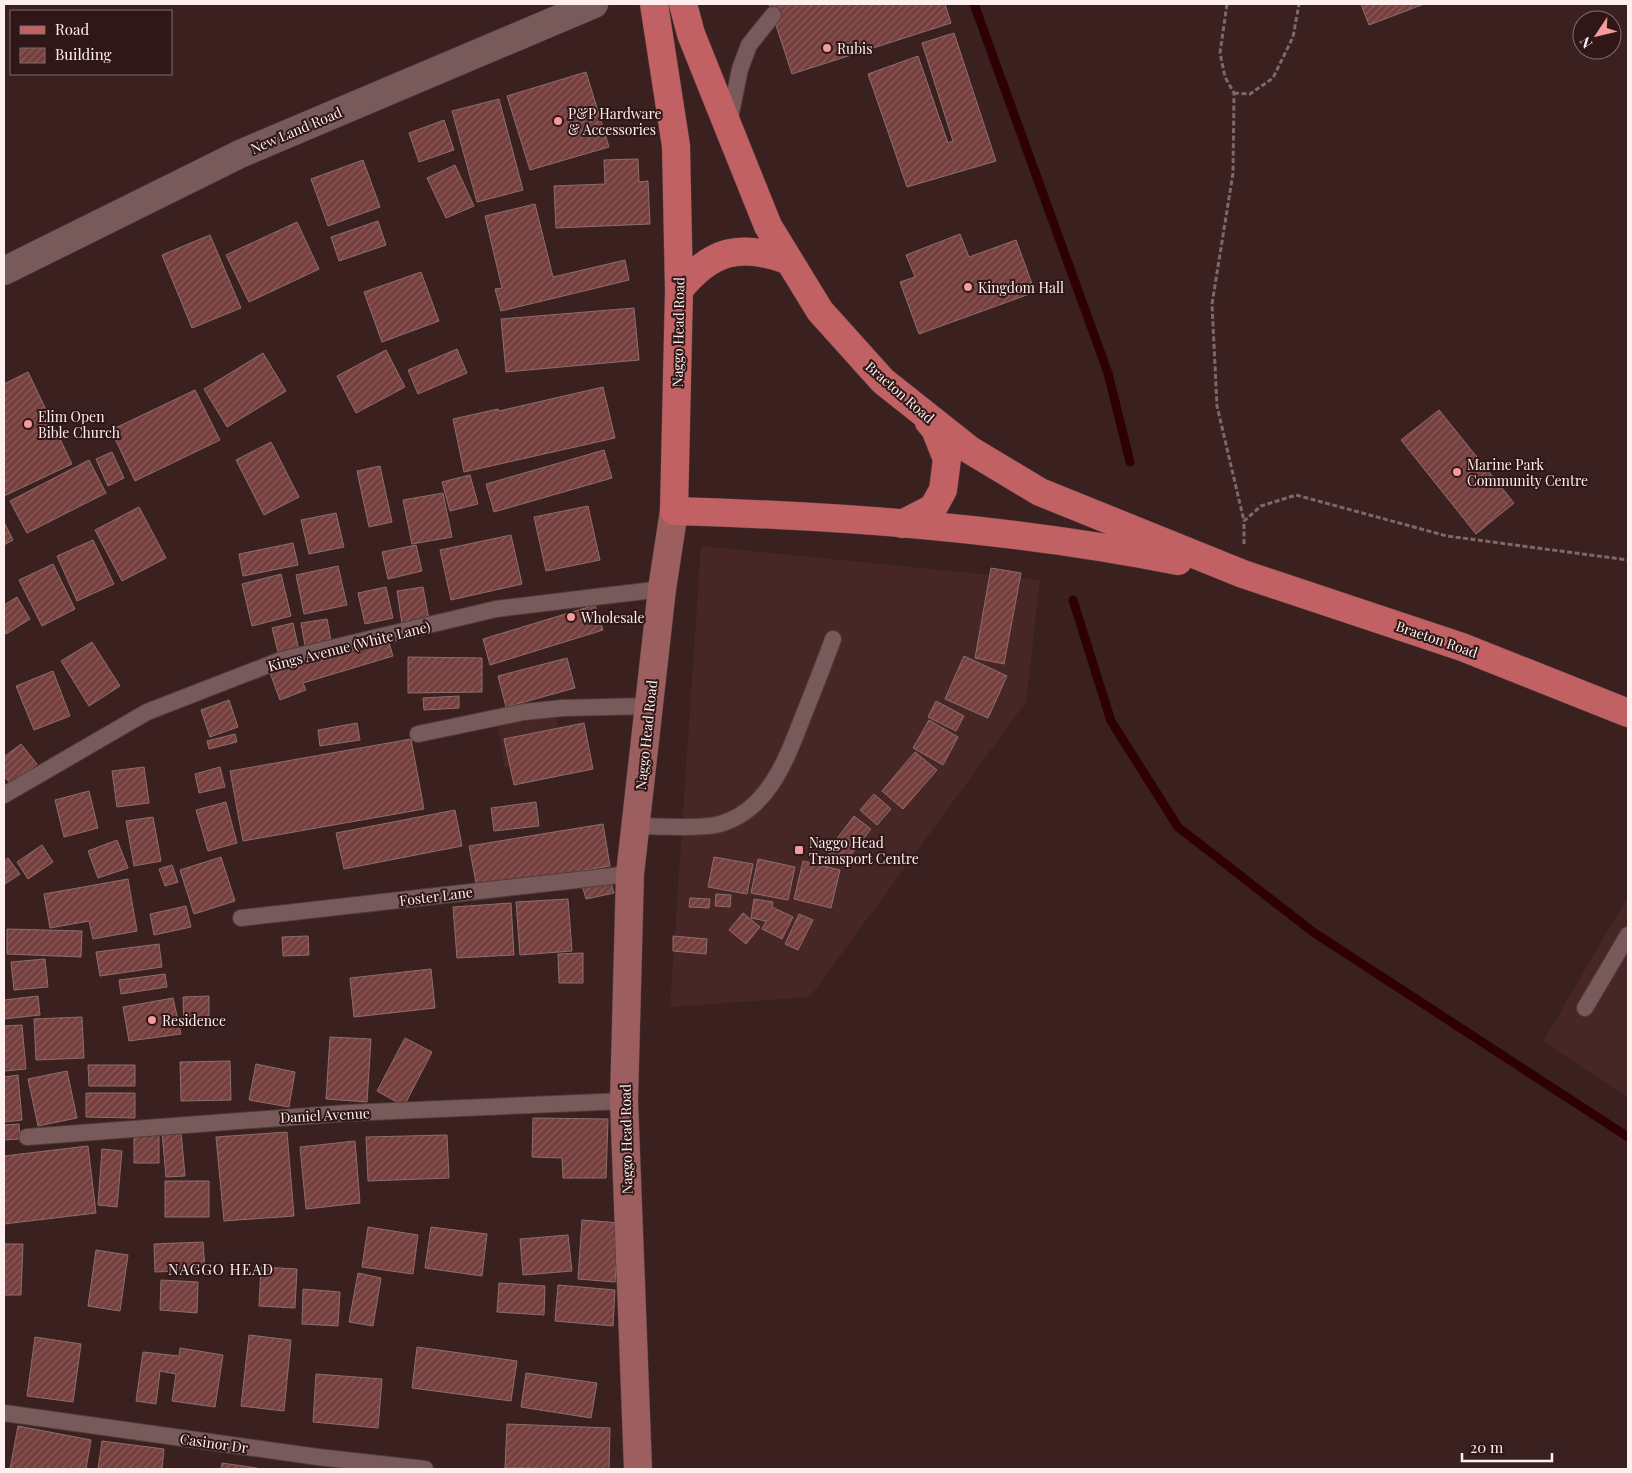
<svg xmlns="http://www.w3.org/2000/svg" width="1632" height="1473" font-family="'Playfair Display',serif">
<defs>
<pattern id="building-hatch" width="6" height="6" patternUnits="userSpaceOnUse" patternTransform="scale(1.25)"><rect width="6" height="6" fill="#753f3e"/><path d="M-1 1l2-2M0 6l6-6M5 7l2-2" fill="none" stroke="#8a5b5a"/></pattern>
</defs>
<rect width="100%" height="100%" fill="#3a2120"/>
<path fill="#472626" d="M701 546 1040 580 1026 702 810 997 670 1007Z
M556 717 560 735 578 760 504 767 498 725Z
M1628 897V1098L1543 1041Z"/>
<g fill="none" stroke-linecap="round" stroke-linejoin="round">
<path stroke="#2e0005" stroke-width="9" d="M974 4 1108 373 1130 462
M1073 600 1111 721 1178 827 1313 932 1628 1137"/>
</g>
<path fill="url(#building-hatch)" stroke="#8d6e6d" d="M769 4H945L951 23 792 74Z
M1361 4H1424L1369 25Z
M954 33 996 161 907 187 868 74 918 56 948 143 953 141 922 43Z
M586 72 609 147 530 170 507 96Z
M499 99 523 190 477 202 452 111Z
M444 120 454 150 419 162 409 133Z
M638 159 639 182 648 181 650 224 556 228 554 186 605 184 604 160Z
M363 160 380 207 328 226 311 179Z
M455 165 474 206 446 218 427 178Z
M535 204 553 277 625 260 629 280 501 311 495 289 502 288 485 216Z
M378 221 386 245 339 261 331 237Z
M297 222 319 269 249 302 226 255Z
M960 234 969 257 1016 240 1035 292 919 334 900 282 915 277 906 255Z
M210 235 241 308 192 328 162 255Z
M421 272 439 321 382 342 364 292Z
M634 308 639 360 506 372 501 319Z
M457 349 467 373 418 394 408 370Z
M386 350 405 387 356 413 337 376Z
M263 353 286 391 227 427 204 389Z
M28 372 72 464 4 496V384Z
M603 387 615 438 464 472 453 419 498 409 499 411Z
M195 390 220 440 135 481 111 430Z
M1439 410 1514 503 1476 534 1401 440Z
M271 442 299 497 264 515 236 460Z
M604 450 612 478 494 512 486 484Z
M112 452 124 478 108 486 96 459Z
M89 460 106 493 27 533 10 501Z
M380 466 392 522 369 527 357 471Z
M470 475 478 504 450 511 442 482Z
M443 493 452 537 412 544 403 500Z
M588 506 600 560 546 571 534 517Z
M139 507 166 558 122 581 95 530Z
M336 513 344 547 309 554 301 520Z
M4 522 13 540 4 545Z
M511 535 522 584 451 600 440 550Z
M93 540 114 584 77 601 57 556Z
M293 543 298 565 243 576 239 554Z
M416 545 422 571 388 579 382 552Z
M53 564 75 609 42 626 19 580Z
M338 566 347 605 304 614 296 575Z
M991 568 1021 573 1004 664 975 658Z
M281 574 291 616 252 626 242 584Z
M386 587 393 618 365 624 358 593Z
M423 587 429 620 402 624 397 591Z
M17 597 30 619 6 634 4 630V605Z
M595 605 603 630 490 665 483 639Z
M327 619 332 646 306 651 301 623Z
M293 623 299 651 279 656 272 628Z
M388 639 393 656 303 683 306 690 280 700 269 670 295 660 297 665Z
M92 642 120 686 89 706 61 661Z
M964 656 1007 676 988 718 945 699Z
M408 657 482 658V692L408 693Z
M567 658 575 688 506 707 498 676Z
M53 671 70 716 34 730 16 686Z
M459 696V708L424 710 423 698Z
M229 700 238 727 210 737 201 710Z
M936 701 964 716 956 731 928 717Z
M929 720 958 737 943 765 913 748Z
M357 723 360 740 320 746 318 730Z
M584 723 593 769 514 785 504 739Z
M235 734 237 742 209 749 207 741Z
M411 739 424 809 243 841 230 771Z
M21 744 37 764 11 784 4 776V757Z
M915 752 937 770 903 809 882 791Z
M144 767 149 803 117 807 112 771Z
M220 767 225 787 199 793 195 774Z
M89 791 98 828 64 837 55 800Z
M874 794 891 809 877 825 860 810Z
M226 802 237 843 208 851 196 810Z
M536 802 539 826 494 831 491 808Z
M455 810 462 846 344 869 336 833Z
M854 816 871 829 843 865 827 852Z
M153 817 161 861 134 866 126 821Z
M603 824 610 866 477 888 469 846Z
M117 840 128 868 98 878 88 851Z
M42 845 53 862 28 879 17 862Z
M221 857 235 901 194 914 180 870Z
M714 857 753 864 747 894 708 887Z
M8 858 20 874 5 884 4 861Z
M758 859 795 867 788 900 751 893Z
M803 861 840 870 831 908 794 899Z
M172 865 178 882 165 886 159 869Z
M128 879 137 931 93 939 89 921 50 928 44 894Z
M610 879 614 893 586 899 582 885Z
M716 894 731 895 730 907 715 906Z
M690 898 710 899 709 908 689 907Z
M568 899 572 951 520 955 516 902Z
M754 899 773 902 772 907 793 917 782 939 762 929 766 921 751 918Z
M511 903 514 955 457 958 453 907Z
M186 906 191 927 154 935 150 914Z
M743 913 760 927 746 944 729 930Z
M799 914 813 920 798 950 785 944Z
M7 929 82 931 81 957 7 954Z
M308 936 309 955 283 956 282 937Z
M673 936 707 939 706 954 673 951Z
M159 944 162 967 100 976 96 952Z
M583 953V983H559L558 954Z
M45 959 48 987 14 990 11 962Z
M431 969 435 1008 354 1017 350 978Z
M165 974 167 987 121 994 119 980Z
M38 996 40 1015 4 1019V1000Z
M209 996V1025L184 1026 183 997Z
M173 998 181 1034 129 1041 123 1007Z
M82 1017 84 1058 36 1060 34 1019Z
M22 1025 26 1069 4 1071V1026Z
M330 1037 371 1039 367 1102 326 1099Z
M405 1038 432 1052 404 1106 377 1091Z
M230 1061 231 1100 181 1101 180 1062Z
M256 1064 295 1072 289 1107 249 1100Z
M88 1065H135V1086H89Z
M67 1071 77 1118 38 1126 28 1079Z
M18 1075 22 1120 4 1122V1077Z
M86 1093H135V1118L86 1117Z
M533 1118 608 1119 606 1178H563L562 1158 532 1157Z
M19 1124 20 1139 4 1140V1125Z
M181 1131 185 1176 166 1177 162 1132Z
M287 1132 294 1216 224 1221 216 1137Z
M134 1134H159V1163H134Z
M447 1135 449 1178 368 1181 366 1137Z
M355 1141 360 1203 306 1209 300 1147Z
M88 1146 96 1213 4 1224V1156Z
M102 1149 122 1151 117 1207 98 1205Z
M165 1181H209V1217H165Z
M582 1220 620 1223 615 1282 578 1279Z
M368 1227 418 1235 413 1274 362 1267Z
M431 1227 487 1234 482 1276 425 1268Z
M568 1235 572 1271 523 1275 520 1239Z
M203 1242 205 1270 155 1272 154 1244Z
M4 1244H23L21 1295H4Z
M96 1250 128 1255 120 1311 88 1306Z
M261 1267 297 1269 295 1308 259 1306Z
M358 1273 381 1278 373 1326 349 1322Z
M161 1280 198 1282 197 1313 160 1310Z
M499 1283 545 1286 544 1315 497 1312Z
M558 1285 615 1290 613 1326 555 1321Z
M303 1289 340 1292 338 1326 302 1324Z
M249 1335 291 1340 284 1411 241 1406Z
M35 1337 81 1344 73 1402 27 1396Z
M417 1347 517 1361 511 1401 412 1388Z
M180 1348 223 1355 215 1407 172 1401 176 1374 160 1371 156 1404 136 1401 143 1352 179 1356Z
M526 1373 597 1383 591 1418 521 1407Z
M316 1374 382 1379 378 1428 313 1422Z
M507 1424 610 1428 609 1469 505 1468Z
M18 1426 91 1440 86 1469H10Z
M102 1441 164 1449 162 1469H98Z
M222 1463 257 1468V1469H221Z"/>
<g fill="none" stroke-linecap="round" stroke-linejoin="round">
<g stroke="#513c3c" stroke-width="18">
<path id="service" d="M729 123 740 69 749 45 773 15
M418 734 524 712 563 708 649 706
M4 795 147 712 281 660 496 609 662 589
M635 826C656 826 697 829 716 825 768 813 787 758 804 714 814 689 824 664 833 639
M241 918 630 874
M1585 1008 1628 935
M27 1137 347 1113 624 1101
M4 1413 318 1457 425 1469"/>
</g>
<g stroke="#513c3c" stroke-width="29">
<path id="tertiary" d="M4 271 240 154 594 4"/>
</g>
<g stroke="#513c3c" stroke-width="29">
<path id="secondary" d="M638 1469 624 1101 630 874 662 589 674 511"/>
</g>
<g stroke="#513c3c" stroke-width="29">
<path id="primary" d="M654 4 676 146 679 290 674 511C843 516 1012 528 1178 561
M683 4 691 34 768 226 820 311 883 381 970 450 1040 492 1243 574 1462 647 1628 713
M679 290C711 250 740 243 787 260
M902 524 933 508 943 490 947 459 935 429 929 422"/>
</g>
<path stroke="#7e6867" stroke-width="3" stroke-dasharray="5 2.5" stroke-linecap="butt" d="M1227 4 1220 53 1225 77 1234 93 1233 173 1212 304 1217 406 1244 521
M1234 93 1250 94 1273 78 1293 37 1299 4
M1244 544V521L1261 506 1296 495 1447 536 1628 560"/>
<use href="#service" stroke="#775a59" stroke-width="16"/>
<use href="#tertiary" stroke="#775a59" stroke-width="28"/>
<use href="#secondary" stroke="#9c5e5e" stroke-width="28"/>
<use href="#primary" stroke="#c16163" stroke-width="28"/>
</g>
<g fill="#f59b99" stroke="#2f1717" stroke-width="2">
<circle cx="827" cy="48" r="5"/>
<circle cx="558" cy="121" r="5"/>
<circle cx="968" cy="287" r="5"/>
<circle cx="28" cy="424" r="5"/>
<circle cx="1457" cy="472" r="5"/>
<circle cx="571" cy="617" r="5"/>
<rect x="794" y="845" width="10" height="10" rx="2.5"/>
<circle cx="152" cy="1020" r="5"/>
</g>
<g text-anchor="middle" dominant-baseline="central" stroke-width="4" stroke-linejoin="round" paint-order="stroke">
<g font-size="14" fill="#feefee" stroke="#2f1717" text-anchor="start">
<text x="837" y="48">Rubis</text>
<text x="568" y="113">P&amp;P Hardware<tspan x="568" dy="16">&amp; Accessories</tspan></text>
<text x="978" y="287">Kingdom Hall</text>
<text x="38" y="416">Elim Open<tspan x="38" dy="16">Bible Church</tspan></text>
<text x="1467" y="464">Marine Park<tspan x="1467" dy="16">Community Centre</tspan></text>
<text x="581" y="617">Wholesale</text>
<text x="809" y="842">Naggo Head<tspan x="809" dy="16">Transport Centre</tspan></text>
<text x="162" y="1020">Residence</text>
</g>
<g font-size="14" fill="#feefee" stroke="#2f1717">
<text transform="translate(296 130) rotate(-23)">New Land Road</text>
<text transform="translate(678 332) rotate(-89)">Naggo Head Road</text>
<text transform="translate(900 392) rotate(41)">Braeton Road</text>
<text transform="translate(1437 639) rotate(19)">Braeton Road</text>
<text transform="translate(349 646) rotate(-14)">Kings Avenue (White Lane)</text>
<text transform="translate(646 735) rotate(-84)">Naggo Head Road</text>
<text transform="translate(436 896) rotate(-7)">Foster Lane</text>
<text transform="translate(325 1115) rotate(-3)">Daniel Avenue</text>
<text transform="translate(626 1139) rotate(-91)">Naggo Head Road</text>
<text transform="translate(214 1443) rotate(8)">Casinor Dr</text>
</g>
<g font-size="15" letter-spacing="1" fill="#feefee" stroke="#2f1717">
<text x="221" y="1269">NAGGO HEAD</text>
</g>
</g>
<rect width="1632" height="1473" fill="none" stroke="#feefee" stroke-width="10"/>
<rect x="10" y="10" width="162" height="65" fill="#2f1717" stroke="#826d6d"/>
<rect x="20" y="26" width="25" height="8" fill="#c16163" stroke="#826d6d"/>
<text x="55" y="35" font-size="15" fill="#feefee">Road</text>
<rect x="20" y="48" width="25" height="15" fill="url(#building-hatch)" stroke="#826d6d"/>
<text x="55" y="60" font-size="15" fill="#feefee">Building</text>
<g transform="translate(1597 35) rotate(235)"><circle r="24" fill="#2f1717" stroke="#826d6d"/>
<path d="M0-4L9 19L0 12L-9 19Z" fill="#f59b99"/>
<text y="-8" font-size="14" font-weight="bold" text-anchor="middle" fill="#feefee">N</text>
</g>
<path d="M1462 1453v8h90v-8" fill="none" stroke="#feefee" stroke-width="2.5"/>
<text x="1470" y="1453" font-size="15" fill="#feefee" stroke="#2f1717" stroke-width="4" paint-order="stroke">20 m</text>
</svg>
